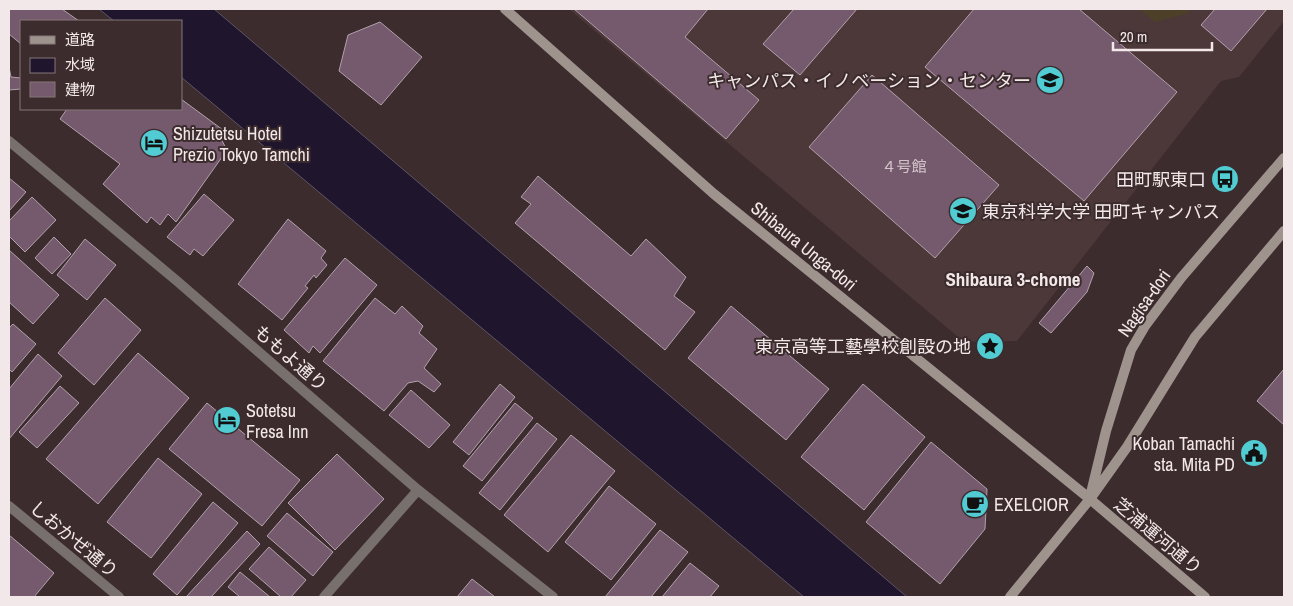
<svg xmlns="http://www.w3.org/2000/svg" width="1293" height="606" font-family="'Archivo Narrow','Noto Sans JP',sans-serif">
<rect width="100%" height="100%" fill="#3c2c2e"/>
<path fill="#4c3739" d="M569 9H1284V21L1239 77 1221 81 1017 341 964 342Z"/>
<path fill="#4d4029" d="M1139 9H1191L1186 14 1155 22Z"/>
<path fill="#1f152c" stroke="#5f5465" d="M99 9H214L907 597H804L181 77V21H114Z"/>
<path fill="#755a6d" stroke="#b1a1ab" d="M9 9H62L79 21H21V44L9 34Z
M574 9H708L685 37 759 100 726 139Z
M794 9H857L800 75 763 44Z
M974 9H1079L1177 92 1084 201 925 67Z
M1215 9H1267L1231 51 1201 25Z
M380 22 422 57 381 105 339 71 348 35Z
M9 67 11 77 21 78V89L9 90Z
M872 75 999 185 935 258 809 147Z
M181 99 223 130 220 137 227 150 176 222 168 214 160 225 151 217 147 223 103 184 120 164 60 119 67 109H181Z
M538 176 631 256 646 239 686 277 674 296 695 312 665 350 515 223 531 204 521 197Z
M9 178 26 192 9 211Z
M204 194 234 220 203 256 194 249 190 255 167 237Z
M32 197 56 220 25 252 9 236V221Z
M288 219 326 251 321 258 327 265 316 278 314 275 305 286 308 288 282 320 238 284Z
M54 237 71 254 52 274 35 258Z
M85 239 116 265 87 300 57 275Z
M9 250 59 295 33 324 9 302Z
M345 258 377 285 320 353 313 346 309 353 284 330Z
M1087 266 1094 273 1087 292 1051 333 1039 323Z
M105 298 141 330 94 385 58 353Z
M375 298 395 314 402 306 423 326 419 333 437 349 424 368 441 384 434 392 418 381 408 383 384 411 323 361Z
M731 306 829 389 786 440 688 358Z
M13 324 36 344 12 372 9 369V328Z
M138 353 189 398 98 504 46 459Z
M38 354 62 376 9 439V389Z
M1284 369V425L1257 401Z
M500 384 515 397 469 455 453 442Z
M863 384 925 437 864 510 801 457Z
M60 386 79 403 37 448 19 432Z
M411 390 450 425 429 448 389 415Z
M207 403 300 480 262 526 169 449Z
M515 403 533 418 482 481 463 466Z
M537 423 557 439 500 510 479 493Z
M571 435 615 471 548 552 504 515Z
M931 442 987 489 985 529 940 584 866 522Z
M337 454 384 499 335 550 288 503Z
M158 458 202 494 151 558 107 522Z
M609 486 656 524 611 580 565 542Z
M213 502 238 523 177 595 153 574Z
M287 513 333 552 313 576 267 536Z
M660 530 688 552 651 597H605Z
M247 531 260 544 211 597H186Z
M9 535 54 573 34 597H9Z
M269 547 306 580 291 597H281L249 569Z
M690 563 719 586 710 597H662Z
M240 572 270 597H240L228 587Z
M472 579 495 597H457Z"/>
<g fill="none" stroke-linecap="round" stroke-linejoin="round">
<path stroke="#77706d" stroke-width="10" d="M9 141 177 281 418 490 553 597
M9 506 119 597
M324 597 418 490"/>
<path stroke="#9f938e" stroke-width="10" d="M505 9 714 194 1090 499 1205 597
M1091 493 1106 431 1131 350 1145 326 1181 278 1284 158
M1010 597 1090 499 1127 447 1195 337 1284 231"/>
</g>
<defs>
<g id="university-disc" transform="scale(1.4375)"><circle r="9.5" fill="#51ccd3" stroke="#3c2c2e"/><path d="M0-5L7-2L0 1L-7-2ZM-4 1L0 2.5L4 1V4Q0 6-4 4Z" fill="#111"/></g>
<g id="hotel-disc" transform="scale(1.4375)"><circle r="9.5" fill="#51ccd3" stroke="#3c2c2e"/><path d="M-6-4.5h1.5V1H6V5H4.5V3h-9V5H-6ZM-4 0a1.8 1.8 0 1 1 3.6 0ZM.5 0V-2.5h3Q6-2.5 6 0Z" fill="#111"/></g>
<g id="bus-disc" transform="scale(1.4375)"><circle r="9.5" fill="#51ccd3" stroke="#3c2c2e"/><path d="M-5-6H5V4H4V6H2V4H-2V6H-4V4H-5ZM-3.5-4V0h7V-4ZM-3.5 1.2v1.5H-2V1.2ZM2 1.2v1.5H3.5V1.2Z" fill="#111"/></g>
<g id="sight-disc" transform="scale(1.4375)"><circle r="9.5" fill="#51ccd3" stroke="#3c2c2e"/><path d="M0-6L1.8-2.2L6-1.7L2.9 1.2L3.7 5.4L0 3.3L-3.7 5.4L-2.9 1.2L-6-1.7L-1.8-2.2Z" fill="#111"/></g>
<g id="civic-disc" transform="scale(1.4375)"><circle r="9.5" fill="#51ccd3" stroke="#3c2c2e"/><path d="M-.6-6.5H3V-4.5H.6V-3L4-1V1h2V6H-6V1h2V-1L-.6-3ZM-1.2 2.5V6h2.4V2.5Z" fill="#111"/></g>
<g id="cafe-disc" transform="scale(1.4375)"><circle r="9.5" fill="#51ccd3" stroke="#3c2c2e"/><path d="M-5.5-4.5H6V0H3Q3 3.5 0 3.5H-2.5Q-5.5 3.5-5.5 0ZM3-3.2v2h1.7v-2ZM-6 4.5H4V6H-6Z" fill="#111"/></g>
</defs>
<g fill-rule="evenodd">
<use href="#university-disc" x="1050" y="80"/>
<use href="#hotel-disc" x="154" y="143"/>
<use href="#bus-disc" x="1225" y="179"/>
<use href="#university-disc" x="963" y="211"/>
<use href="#sight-disc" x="990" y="346"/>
<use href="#hotel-disc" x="227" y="420"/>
<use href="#civic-disc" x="1254" y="453"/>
<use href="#cafe-disc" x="975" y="504"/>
</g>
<g text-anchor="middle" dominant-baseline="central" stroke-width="4" stroke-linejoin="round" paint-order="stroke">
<g font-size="15" fill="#d4c4ca">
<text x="904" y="166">４号館</text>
</g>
<g font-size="18" fill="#f3e8e9" stroke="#3c2c2e" text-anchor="end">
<text x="1031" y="80">キャンパス・イノベーション・センター</text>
<text x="173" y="133" text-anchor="start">Shizutetsu Hotel<tspan x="173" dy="21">Prezio Tokyo Tamchi</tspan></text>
<text x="1206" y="179">田町駅東口</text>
<text x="982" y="211" text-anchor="start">東京科学大学 田町キャンパス</text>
<text x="971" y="346">東京高等工藝學校創設の地</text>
<text x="246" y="410" text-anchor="start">Sotetsu<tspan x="246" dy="21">Fresa Inn</tspan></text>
<text x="1235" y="443">Koban Tamachi<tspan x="1235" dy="21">sta. Mita PD</tspan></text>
<text x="994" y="504" text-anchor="start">EXELCIOR</text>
</g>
<g font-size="18" fill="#f3e8e9" stroke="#3c2c2e">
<text transform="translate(804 246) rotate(39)">Shibaura Unga-dori</text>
<text transform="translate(1144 303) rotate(-55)">Nagisa-dori</text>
<text transform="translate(291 358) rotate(41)">ももよ通り</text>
<text transform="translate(1158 536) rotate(40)">芝浦運河通り</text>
<text transform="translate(74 539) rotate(40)">しおかぜ通り</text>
</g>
<g font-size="19" font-weight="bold" fill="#f3e8e9" stroke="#3c2c2e">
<text x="1013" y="279">Shibaura 3-chome</text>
</g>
</g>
<rect width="1293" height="606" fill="none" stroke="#f3e8e9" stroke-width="20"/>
<rect x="20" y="20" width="162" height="90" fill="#3c2c2e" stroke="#857779"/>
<rect x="30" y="36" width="25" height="8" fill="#9f938e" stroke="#857779"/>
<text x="65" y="45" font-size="15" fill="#f3e8e9">道路</text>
<rect x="30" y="58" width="25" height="15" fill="#1f152c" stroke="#857779"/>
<text x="65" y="70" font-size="15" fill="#f3e8e9">水域</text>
<rect x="30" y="82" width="25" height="15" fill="#755a6d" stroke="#857779"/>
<text x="65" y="95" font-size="15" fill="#f3e8e9">建物</text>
<path d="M1113 42v8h99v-8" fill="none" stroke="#f3e8e9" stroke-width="2.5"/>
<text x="1120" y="42" font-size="15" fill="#f3e8e9" stroke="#3c2c2e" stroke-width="4" paint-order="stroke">20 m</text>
</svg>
